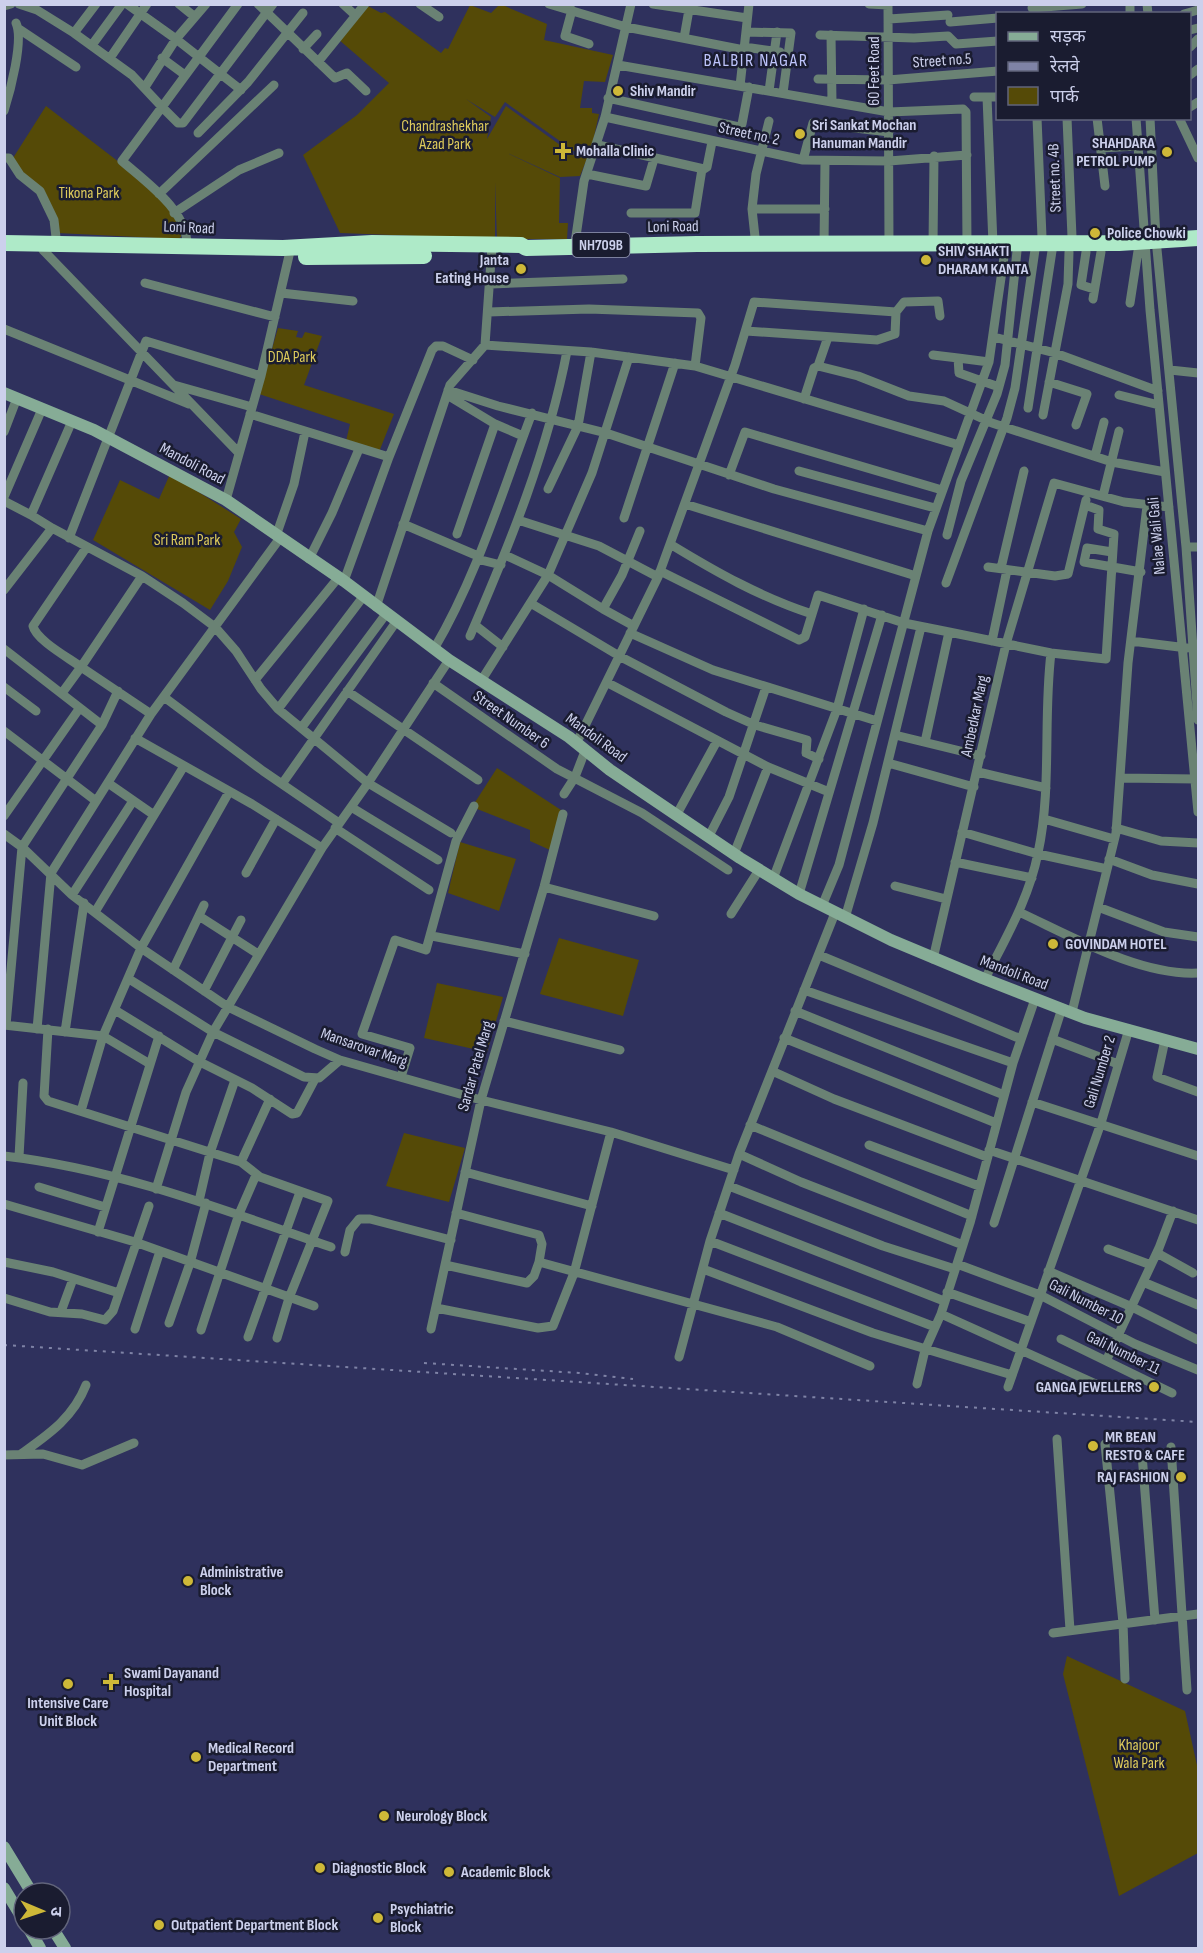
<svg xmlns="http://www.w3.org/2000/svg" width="1203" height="1953" font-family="'Sofia Sans Condensed','Noto Sans Devanagari',sans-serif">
<rect width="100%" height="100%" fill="#2f315d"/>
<path fill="#554a07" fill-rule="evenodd" d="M500 4 547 24 544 40 613 55 605 82 584 81 580 108H592V113L599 114 592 146 580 176 560 177 505 152 560 178 559 223H568L567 239H497L495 182V239L340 233 303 155 357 115 389 83 338 39 368 6 381 13 385 12 441 53 445 48 448 49 470 5 491 13ZM466 99 495 117 505 102 581 156 574 155 506 106 487 139 491 117Z
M46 106 128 169 159 196 182 228 181 237 178 239 57 233 41 191 20 173 13 158Z
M278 328 298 331 296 337 302 338 305 332 322 336 304 385 394 414 379 452 346 441 350 424 259 394Z
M170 474 241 519 234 532 242 547 228 581 210 610 93 540 120 480 159 499Z
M497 768 561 810 550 850 530 841V830L472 807Z
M460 842 516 859 499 911 448 893Z
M559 938 639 960 623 1016 540 994Z
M437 983 503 997 487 1052 424 1038Z
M404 1133 465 1148 449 1202 386 1186Z
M1067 1656 1185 1711 1198 1770V1853L1119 1896 1063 1674Z"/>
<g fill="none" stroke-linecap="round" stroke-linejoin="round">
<path stroke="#6a8274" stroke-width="9" d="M19 4 37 10 74 33 96 4
M127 4 176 39 145 87
M179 4 195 17
M206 4 176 39 241 90
M238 4 162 107 178 123H183L273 4
M258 4 335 78 347 73 366 91
M343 4 355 15
M420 4 439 17
M549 4 626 27 744 50
M653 4 747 18
M869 4 888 5
M888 4 889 246
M1130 4V14
M1147 4 1148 14
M4 6 11 4
M1032 8 1082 4
M572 10 565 36 589 44
M1184 14 1198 10
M889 19 948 15
M950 22 998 18
M19 29 76 67
M1190 30 1198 28
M746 32 791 33 783 93
M74 33 132 75 162 107 122 161C146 182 188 211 187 246
M820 35 914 38 948 36 956 44 998 41
M831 35 832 102
M684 38 690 4
M92 45 122 4
M744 47 780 52
M1190 47 1198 39
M303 49 317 34
M110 58 147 4
M162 58 185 75
M318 62 365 4
M618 65 889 112 963 109 966 112 967 245
M1190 75 1198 69
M818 79 888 80 998 71
M740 86 749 4
M769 91 777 32
M974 97H998
M987 97 993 244
M608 98 739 127 742 124 749 87
M1190 107 1198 102
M4 111C10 92 24 40 16 23
M605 117 803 160 889 161 967 155
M1067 118 1072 237
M1097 118 1105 186
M1136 118 1150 310 1198 812
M1150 118 1156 239 1186 547 1198 720
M1179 118 1198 158
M198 133 248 82 303 13
M598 145 704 169 707 167 712 142
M1100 148 1138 146
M4 158H9L20 175 40 191 54 220 57 246
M803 160 813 123 889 132
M587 174 646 186 654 159
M159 194 274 85
M752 209H825
M174 213 239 170 279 153
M631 213H695L702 169
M824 245 825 161
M933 245 934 156
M756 246 752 209 756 174 769 121
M43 250 239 453
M574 250 584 181 605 117 631 4
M1086 252 1081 285 1094 289
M145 283 275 317
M491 284 623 279
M281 293 353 301
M1093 299 1101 252
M1130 303 1138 251
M489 312 589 309 698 313 701 318 695 366
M4 329 189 404
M746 331 877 340 895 334 896 312 904 302 938 301 940 316
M994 337 1055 353 1158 391
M485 345 591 352 695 366 959 445
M933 355 958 358 959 373 999 387
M958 358 989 362
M818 366 828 337
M1170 370 1198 373
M1049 382 1087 394 1076 425
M174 385 252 407
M448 390 498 406 606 433 774 489 928 531
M447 395 495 424 523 436
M1119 395 1159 405
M804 399 814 368 818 366 858 376 909 396 944 401 992 423 1112 462 1165 472
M1028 408 1052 251
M250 414 389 457
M1043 415 1068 284 1069 252
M4 432 17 398
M1095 456 1104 422
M799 471 935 508
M729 475 745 432 942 490
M548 489 578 426 591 352
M1103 496 1119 431
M4 497 42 409
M226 500 261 376 291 247
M4 501 31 515
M685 504 916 576
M624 518 675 363
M518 520 599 546 658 577
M403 524 478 556
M52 528 142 576 183 603 215 627 236 651 261 689 278 709 368 783 451 833
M457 534 495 424
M947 535 961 481 997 394 1005 365 1017 251
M276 536 294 484 305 432
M69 538 146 341 261 376
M670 544C716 572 760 597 812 614
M1186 547H1198
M1112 552 1087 548 1084 562 1141 572
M505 555 548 575 603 609 622 575 640 531
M309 559 332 513 359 449
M477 559 501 565
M988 567 1055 576 1068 574 1086 500
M1001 568 1024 471
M660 571 799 640 805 637 818 595 904 623 949 632 925 742
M142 576 81 667 151 714
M344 581 389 457 432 350 436 346H443L473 360
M946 583 1007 418 1015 388 1036 243 1042 237 1037 118
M4 590 52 528 31 515 72 421
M532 604 621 657 726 712 755 725 807 740 806 753 819 759
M376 607 450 385 485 345 492 246
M603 609 634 626
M475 625 503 647
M949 632 1051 653 1106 659 1114 534 1098 529 1099 510 1085 505
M630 633 713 670 877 721
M470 636C510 544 548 450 567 351
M992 641 1007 570
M1131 641 1187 648
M4 649 102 725
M434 649C477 576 502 492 532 413
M255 680 338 578
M481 681 548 575 592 473 629 357
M433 683 557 769 642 813 728 870
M608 683 768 767 829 792
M4 687 36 711
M347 691 478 780
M62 693 81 667C69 658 36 640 33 626L86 548
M164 697 263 771 339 823
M278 709 363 597
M302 727 386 614
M4 731 96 801
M895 735 981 756
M135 738 252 804 322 848
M576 744 658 577 735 365 754 302 896 312
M888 763 974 787
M978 772 1046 788
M1120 778 1196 779
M108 783 154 815
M282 784 396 622
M564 794 575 777 585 751
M351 807 438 860
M677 814 717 741
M4 816 79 709
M1044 819 1114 839
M335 828 429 890
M1116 828 1161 841 1198 843
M962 832 1038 854 1107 869
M4 834 22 847 72 895 141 948 228 1007 315 1049 340 1060 481 1100 611 1132 734 1170
M709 836 729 797 766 687
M734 854 768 767
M1109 859 1152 875 1198 884
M955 862 1032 878
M246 873 276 819
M773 879 837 709 864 609
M895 886 946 899
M544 887 654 916
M799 894 882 615
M72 895 133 801
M822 906 839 865 928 531 989 362 1005 250
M1098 907 1164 932 1198 937
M95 912 184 766
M1019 912C1071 936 1140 976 1198 973
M731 914 759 870
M199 916 258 954
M845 918 873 823 921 627
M432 936 525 954
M819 955 1021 1039
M933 959 1006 644 1054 483 1124 502 1169 507
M173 970 204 905
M129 979 213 1032 304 1077 319 1078 340 1060
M985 979C1005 939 1029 899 1038 853 1052 788 1043 719 1051 653
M804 990 1013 1063
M204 991 241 920
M115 1010 198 1061 252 1088 292 1114 297 1113 315 1079
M795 1011 1004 1095
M1072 1012 1116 833 1128 663 1147 506
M504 1021 620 1050
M4 1025 103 1036 150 1064
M6 1025 22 847 102 725 118 691
M37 1029 51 873 151 714 280 538
M48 1029 44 1096 48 1101 241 1162 260 1177 328 1201 289 1298 277 1338
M65 1032 84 903
M784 1038 996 1123
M1052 1039 1118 1064
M1165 1040 1157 1077 1198 1092
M772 1071 834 1099 987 1157
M401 1077 410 1048 362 1034 395 940 426 950 456 841 474 806
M1032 1102 1198 1156
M81 1111 103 1036 141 948 229 792
M750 1125 972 1216
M869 1145 979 1186
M989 1150 1198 1220
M739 1154 801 1182 963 1245
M4 1156C118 1169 224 1210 331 1247
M19 1157 23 1083
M241 1162 270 1099
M465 1172 592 1206
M729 1186 883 1246 955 1269
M39 1187 105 1207
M156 1189 186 1092 213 1032 322 848 368 783 449 660
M199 1201 210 1153 235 1080
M4 1204 135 1242 314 1306
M456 1213 539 1235 542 1244 539 1262
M719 1213 944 1301
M994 1223 1062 1008
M98 1232 159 1036
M710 1241 935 1327
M1108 1249 1151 1265
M345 1252 350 1230 359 1219H370L451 1240
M1157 1253 1193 1273
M4 1262 53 1272 119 1293
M957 1264 1040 1295 1135 1344 1198 1370
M445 1265 527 1283 534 1276 539 1262 777 1327 870 1366
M703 1269 873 1333 1012 1375
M1048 1271 1132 1307 1198 1340
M1143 1282 1198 1305
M947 1292 1031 1322
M4 1298 50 1312 82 1314 105 1320 113 1311 149 1206
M436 1308 538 1328 553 1326 574 1273 611 1132
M62 1309 73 1279
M941 1314 1096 1384
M169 1323 190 1263 206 1203
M135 1329 160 1251
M431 1329 481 1100 544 887 563 814
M201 1330 239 1214 256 1175
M248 1337 300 1192
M1061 1339 1172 1393
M679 1357 710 1241 739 1154 835 913
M1107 1359 1159 1248 1173 1211
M917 1384 925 1350 941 1314 970 1223 1013 1063 1035 999
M1008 1387 1101 1123 1129 1029
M1057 1439 1070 1630
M1105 1444 1123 1623 1125 1679
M1171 1447 1187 1690
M21 1454C49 1434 73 1418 86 1385
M1142 1454 1155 1620
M4 1455 43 1454 82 1465 134 1443
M1053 1633 1198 1614"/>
<path stroke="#86ac96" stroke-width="12" d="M4 393 94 430 226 500 344 581 449 660 569 737 610 770 740 858 799 894 891 940 982 978 1085 1018 1198 1049
M4 1847 32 1893
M4 1888 24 1921
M29 1929 40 1948
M53 1929 65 1948"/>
<path stroke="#aeeac8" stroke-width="16" d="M4 243 283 248 372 243 521 245 526 248 697 244 1119 243 1198 238
M306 257 424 256"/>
<path stroke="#7f83a6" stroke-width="2" stroke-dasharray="3 6" stroke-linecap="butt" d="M4 1345 1198 1422
M424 1363 579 1373 633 1379"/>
</g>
<g fill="#ceb838" stroke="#1a1c30" stroke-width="2">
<circle cx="618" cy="91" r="6"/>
<circle cx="800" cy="134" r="6"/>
<path d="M560 142h6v6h6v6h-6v6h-6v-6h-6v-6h6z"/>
<circle cx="1167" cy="152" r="6"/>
<circle cx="1095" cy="233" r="6"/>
<circle cx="926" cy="260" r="6"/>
<circle cx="521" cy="269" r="6"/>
<circle cx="1053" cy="944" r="6"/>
<circle cx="1154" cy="1387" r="6"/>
<circle cx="1093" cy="1446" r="6"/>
<circle cx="1181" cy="1477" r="6"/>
<circle cx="188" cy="1581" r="6"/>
<path d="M108 1673h6v6h6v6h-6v6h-6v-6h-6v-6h6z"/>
<circle cx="68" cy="1684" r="6"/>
<circle cx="196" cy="1757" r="6"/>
<circle cx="384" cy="1816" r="6"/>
<circle cx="320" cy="1868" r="6"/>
<circle cx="449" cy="1872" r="6"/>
<circle cx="378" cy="1918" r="6"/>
<circle cx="159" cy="1925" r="6"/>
</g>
<g text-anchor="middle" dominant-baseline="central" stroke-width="5" stroke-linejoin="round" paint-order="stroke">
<rect fill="#1a1c30" stroke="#979ab4" stroke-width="1.5" x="572.5" y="233" width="57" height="24" rx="4.5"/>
<g font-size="15" font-weight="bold" fill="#ccd0ec">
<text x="601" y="245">NH709B</text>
</g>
<g font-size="16" fill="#ccd0ec" stroke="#1a1c30">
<text transform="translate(942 61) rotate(-4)">Street no.5</text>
<text transform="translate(874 71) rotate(-90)">60 Feet Road</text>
<text transform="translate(749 134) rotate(12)">Street no. 2</text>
<text transform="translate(1055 178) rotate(-92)">Street no. 4B</text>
<text transform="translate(673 227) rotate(-1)">Loni Road</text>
<text transform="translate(189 228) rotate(2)">Loni Road</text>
<text transform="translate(192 464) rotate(28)">Mandoli Road</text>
<text transform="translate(1157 536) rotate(-95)">Nalae Wali Gali</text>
<text transform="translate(975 716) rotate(-78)">Ambedkar Marg</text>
<text transform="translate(511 720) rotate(35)">Street Number 6</text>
<text transform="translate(596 738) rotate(36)">Mandoli Road</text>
<text transform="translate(1014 973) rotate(21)">Mandoli Road</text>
<text transform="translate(364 1048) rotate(19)">Mansarovar Marg</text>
<text transform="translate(476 1066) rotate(-74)">Sardar Patel Marg</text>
<text transform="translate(1100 1072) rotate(-73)">Gali Number 2</text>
<text transform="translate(1086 1302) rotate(27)">Gali Number 10</text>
<text transform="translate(1123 1353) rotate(26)">Gali Number 11</text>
</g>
<g font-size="16" font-weight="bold" fill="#ccd0ec" stroke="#1a1c30" text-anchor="start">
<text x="630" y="91">Shiv Mandir</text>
<text x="812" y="125">Sri Sankat Mochan<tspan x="812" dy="18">Hanuman Mandir</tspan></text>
<text x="1155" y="143" text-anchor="end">SHAHDARA<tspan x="1155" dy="18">PETROL PUMP</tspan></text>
<text x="576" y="151">Mohalla Clinic</text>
<text x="1107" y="233">Police Chowki</text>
<text x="938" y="251">SHIV SHAKTI<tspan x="938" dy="18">DHARAM KANTA</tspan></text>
<text x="509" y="260" text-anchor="end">Janta<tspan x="509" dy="18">Eating House</tspan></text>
<text x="1065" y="944">GOVINDAM HOTEL</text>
<text x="1142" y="1387" text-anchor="end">GANGA JEWELLERS</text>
<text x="1105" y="1437">MR BEAN<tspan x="1105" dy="18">RESTO &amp; CAFE</tspan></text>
<text x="1169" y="1477" text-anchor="end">RAJ FASHION</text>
<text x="200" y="1572">Administrative<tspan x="200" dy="18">Block</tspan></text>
<text x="124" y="1673">Swami Dayanand<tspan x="124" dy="18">Hospital</tspan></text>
<text x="68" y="1703" text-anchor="middle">Intensive Care<tspan x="68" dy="18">Unit Block</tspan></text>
<text x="208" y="1748">Medical Record<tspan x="208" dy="18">Department</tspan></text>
<text x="396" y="1816">Neurology Block</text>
<text x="332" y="1868">Diagnostic Block</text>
<text x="461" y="1872">Academic Block</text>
<text x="390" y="1909">Psychiatric<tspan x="390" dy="18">Block</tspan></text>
<text x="171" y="1925">Outpatient Department Block</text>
</g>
<g font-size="16" fill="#decb5b" stroke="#1a1c30">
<text x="445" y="126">Chandrashekhar<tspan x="445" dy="18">Azad Park</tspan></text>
<text x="89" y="193">Tikona Park</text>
<text x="292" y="357">DDA Park</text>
<text x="187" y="540">Sri Ram Park</text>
<text x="1139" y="1745">Khajoor<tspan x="1139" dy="18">Wala Park</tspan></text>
</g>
<g font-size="18" letter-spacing="1.5" fill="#bec4fb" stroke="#1a1c30">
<text x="756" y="60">BALBIR NAGAR</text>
</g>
</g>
<rect width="1203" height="1953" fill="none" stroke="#ccd0ec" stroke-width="12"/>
<rect x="996" y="12" width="195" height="108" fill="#1a1c30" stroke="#61647b" stroke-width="1.5"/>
<rect x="1008" y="32" width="30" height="9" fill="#86ac96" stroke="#61647b" stroke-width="1.5"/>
<text x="1050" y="42" font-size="18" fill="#ccd0ec">सड़क</text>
<rect x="1008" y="62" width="30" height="9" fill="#7f83a6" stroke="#61647b" stroke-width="1.5"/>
<text x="1050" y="72" font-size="18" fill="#ccd0ec">रेलवे</text>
<rect x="1008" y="87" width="30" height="18" fill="#554a07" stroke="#61647b" stroke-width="1.5"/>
<text x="1050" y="102" font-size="18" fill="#ccd0ec">पार्क</text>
<g transform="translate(42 1911) rotate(92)"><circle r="28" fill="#1a1c30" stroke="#61647b" stroke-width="1.5"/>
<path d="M0-4.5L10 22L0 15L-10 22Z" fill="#ceb838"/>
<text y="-9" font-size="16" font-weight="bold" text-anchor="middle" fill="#ccd0ec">उ</text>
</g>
</svg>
